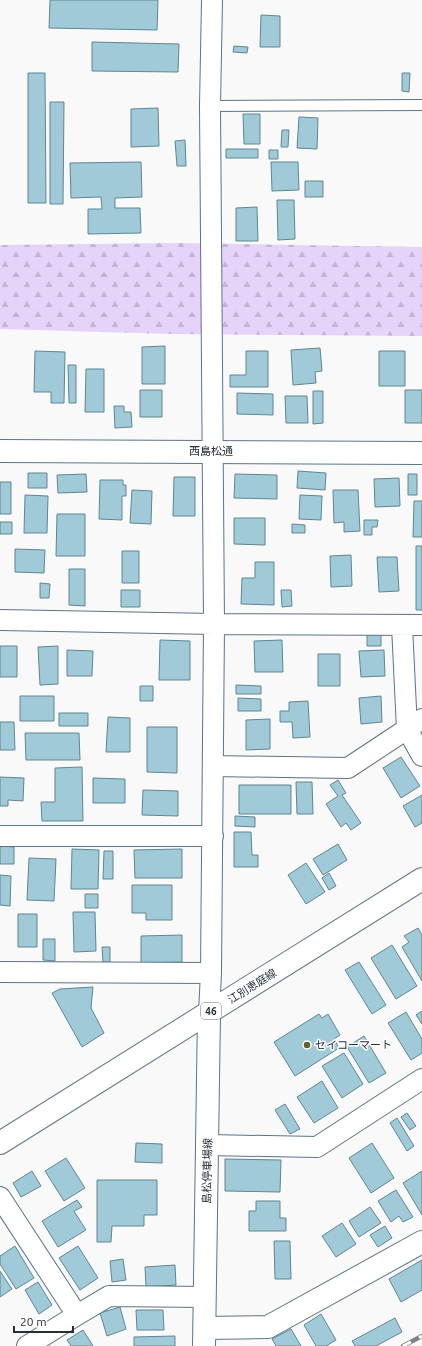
<svg xmlns="http://www.w3.org/2000/svg" width="422" height="1346" font-family="Ubuntu,'Noto Sans JP',sans-serif">
<defs>
<pattern id="forest-firs" width="22" height="20" patternUnits="userSpaceOnUse"><rect width="22" height="20" fill="#e5d3fa"/><path d="M5 1l3.5 6h-7zM16 11l3.5 6h-7z" fill="#c4b5d7"/></pattern>
</defs>
<rect width="100%" height="100%" fill="#f9f9f9"/>
<path fill="url(#forest-firs)" d="M179 243 422 247V336L172 334 0 329V245Z"/>
<path fill="#a1cad8" stroke="#5e8693" d="M50 0H158L157 30 49 28Z
M261 15 280 16V47H260Z
M92 42 179 44 178 72 92 71Z
M234 46 248 47 247 53 233 52Z
M28 73H45L46 203H28Z
M402 73H410L409 92 402 91Z
M50 102H64L63 204H50Z
M158 108 159 146 131 147V109Z
M243 114H260V144H244Z
M299 117 318 118 317 149 297 148Z
M282 130H289L288 147H281Z
M185 140 186 166H177L175 141Z
M226 149H258V158H226Z
M269 150H278V159H269Z
M141 162 142 197 115 198V208H140L141 233 88 234V209H102L101 197 71 198 70 163Z
M271 162H298L299 190 272 191Z
M305 181H323V197H305Z
M277 200H294L295 239 278 240Z
M257 207 258 241H236V208Z
M165 346V384H142V347Z
M320 348 322 371 315 372 316 383 293 385 291 350Z
M35 351 65 352 64 403H51V392H34Z
M246 351H268V387H230V375H246Z
M379 351H405V386H379Z
M68 365H76V403H69Z
M86 369H104V412H85Z
M140 390H162V417H140Z
M405 390H422V423H405Z
M313 391H323V423L313 424Z
M237 393 273 394V415L237 414Z
M285 396H307L308 423H286Z
M114 406H124V412H131L132 427 115 428Z
M298 471 326 473 325 490 297 488Z
M28 473H47V488H28Z
M86 474 87 492 58 493 57 475Z
M235 474 277 475V499L234 498Z
M408 474H417V495H408Z
M174 477H195V516H173Z
M399 478 400 506 375 507 374 479Z
M100 480H123V485H126V496H122V520L99 519Z
M0 482H11V514H0Z
M132 490 152 491 151 524 130 523Z
M333 490H358L360 531 344 532V522L334 523Z
M25 495 48 496 47 533H24Z
M300 495 322 496 321 520 299 519Z
M414 501H422V537H413Z
M57 514H85V556H56Z
M234 518H265V545L234 544Z
M364 520H378L377 527H372V535H364Z
M0 522H12V534H0Z
M292 524 305 525V533H292Z
M416 546H422V610H416Z
M15 549 45 550 44 573 15 572Z
M122 551H139V583H122Z
M351 555 352 586 331 587 330 556Z
M377 557H397L399 591 379 592Z
M255 562H274V605L241 604 242 578H255Z
M69 569H85V606L69 605Z
M40 583 50 584 49 598H40Z
M121 590H140V607H121Z
M281 590H291L292 606 282 607Z
M367 634H381V646H367Z
M160 640 190 641V680H159Z
M282 640 283 672H255L254 641Z
M0 646H17V677H0Z
M58 646V684L40 685 38 647Z
M67 650 93 651 92 676H67Z
M384 650 385 676 361 677 359 651Z
M318 654H340V686H318Z
M236 685 261 686V694H236Z
M140 686H153V701H140Z
M20 696H54V721H20Z
M381 696 382 722 361 724 359 698Z
M238 698 261 699V711H238Z
M308 701 310 737 293 738 292 722H280V711H289V702Z
M59 713H88V726H59Z
M108 717 130 718V752H106Z
M270 719V749L246 750V720Z
M0 722H14L15 750H0Z
M147 727H177V773L147 772Z
M25 733H79L80 760H26Z
M401 757 420 786 401 798 383 768Z
M82 767 83 821H42L41 802H55V768Z
M0 777 24 778 23 801 8 800V806H0Z
M93 778 125 779V803H93Z
M338 780 346 793 342 795 361 823 351 830 346 823 341 827 326 804 338 796 330 785Z
M296 782H312L313 814H297Z
M239 785H291V814H239Z
M143 790 178 791V816L142 815Z
M422 795V823L415 827 403 806Z
M235 816 255 817V827L235 826Z
M234 832H251L252 855H258V867H234Z
M338 844 347 860 323 875 313 859Z
M0 846 14 847V864H0Z
M72 849 99 850 98 889H71Z
M182 849V878H135L134 850Z
M104 851H113V879H103Z
M29 858 56 859 54 901 27 900Z
M306 863 325 892 306 904 288 875Z
M329 873 336 886 329 890 322 878Z
M0 875 11 876 10 906 0 905Z
M132 885H172V920H146V913H132Z
M85 894H98V908H85Z
M73 912H95L96 951 74 952Z
M18 914H37V947H18Z
M418 928 422 935V981L402 947 409 942 404 936Z
M182 935V962L141 963V936Z
M43 939H55V961L43 960Z
M392 945 417 986 396 999 371 958Z
M102 947H110V962H103Z
M359 962 386 1005 372 1014 345 970Z
M93 987 91 1008 104 1033 82 1047 52 993 60 989Z
M422 1011V1024L416 1015Z
M406 1012 422 1039V1053L411 1060 388 1023Z
M319 1014 322 1018 328 1014 340 1035 334 1039 339 1048 295 1076 274 1042Z
M364 1036 386 1073 369 1083 347 1047Z
M344 1053 363 1084 342 1098 322 1066Z
M322 1081 338 1108 314 1123 297 1097Z
M285 1104 300 1129 290 1134 275 1110Z
M407 1113 416 1126 410 1130 401 1117Z
M397 1118 414 1146 407 1151 390 1123Z
M136 1143 162 1144V1163L135 1162Z
M372 1143 394 1178 371 1193 349 1158Z
M66 1158 85 1188 64 1201 45 1171Z
M225 1159 281 1160 280 1192 225 1191Z
M32 1171 41 1186 21 1197 13 1183Z
M422 1171V1215L403 1183Z
M97 1180H157V1215H144V1226H112L111 1242H97Z
M396 1190 413 1217 403 1222 399 1216 391 1222 378 1201Z
M77 1200 82 1207 74 1211 86 1230 58 1247 42 1221Z
M256 1201H280V1218H286V1231H249V1211H256Z
M370 1207 381 1223 359 1237 349 1221Z
M342 1223 356 1244 336 1257 322 1236Z
M385 1226 392 1238 378 1247 370 1235Z
M274 1241H290L291 1279H275Z
M15 1246 34 1278 16 1289 0 1264V1256Z
M78 1246 98 1278 80 1290 59 1258Z
M123 1259 126 1280 112 1282 110 1261Z
M422 1260V1290L401 1302 389 1279Z
M175 1265 176 1285 146 1287 145 1267Z
M0 1271 12 1289 0 1297Z
M38 1282 52 1305 39 1314 25 1290Z
M120 1307 126 1329 107 1336 100 1313Z
M136 1310H163L164 1330H137Z
M321 1314 336 1340 326 1346H316L304 1325Z
M395 1318 402 1332 376 1346H355L352 1341Z
M291 1329 301 1346H276L272 1339Z
M83 1330 93 1346H71L67 1340Z
M175 1336V1346H134V1337Z"/>
<g fill="none" stroke-linecap="round" stroke-linejoin="round">
<g stroke="#5b738b" stroke-width="12">
<path id="lane" d="M210 106 422 105"/>
</g>
<g stroke="#5b738b" stroke-width="22">
<path id="street" d="M0 620 214 624 422 625
M402 626 407 729 422 756
M213 766 348 768 422 719
M0 836H213
M0 972 211 973
M209 1013 211 973 214 624 210 106 212 0
M208 1145 317 1147 422 1079
M0 1197 77 1315
M27 1346 77 1315 109 1296 205 1297"/>
</g>
<g stroke="#5b738b" stroke-width="24">
<path id="secondary" d="M0 451 422 453
M205 1328 268 1327 422 1242
M204 1346 209 1013"/>
</g>
<g stroke="#5b738b" stroke-width="24">
<path id="primary" d="M0 1143 422 879"/>
</g>
<use href="#lane" stroke="#fff" stroke-width="10"/>
<use href="#street" stroke="#fff" stroke-width="20"/>
<use href="#secondary" stroke="#fff" stroke-width="22"/>
<use href="#primary" stroke="#fff" stroke-width="22"/>
<g stroke="#7d8389" stroke-width="4.5">
<path id="rail" d="M403 1346 422 1336"/>
</g>
<use href="#rail" stroke="#fff" stroke-width="3" stroke-dasharray="9" stroke-linecap="butt"/>
</g>
<circle fill="#625f2c" stroke="#fff" stroke-width="1.5" cx="307" cy="1045" r="4"/>
<g text-anchor="middle" dominant-baseline="central" stroke-width="3" stroke-linejoin="round" paint-order="stroke">
<rect fill="#fff" stroke="#666d74" stroke-width="1" x="201" y="1003" width="20" height="16" rx="3"/>
<g font-size="10" font-weight="bold" fill="#242f39">
<text x="211" y="1011">46</text>
</g>
<g font-size="11" fill="#242f39" stroke="#fff">
<text x="211" y="451">西島松通</text>
<text transform="translate(252 986) rotate(-32)">江別恵庭線</text>
<text transform="translate(207 1171) rotate(-89)">島松停車場線</text>
</g>
<g font-size="11" fill="#242f39" stroke="#fff" text-anchor="start">
<text x="315" y="1045">セイコーマート</text>
</g>
</g>
<path d="M14 1326v6h59v-6" fill="none" stroke="#242f39" stroke-width="2"/>
<text x="20" y="1326" font-size="12" fill="#242f39" stroke="#ffffff" stroke-width="3" paint-order="stroke">20 m</text>
</svg>
